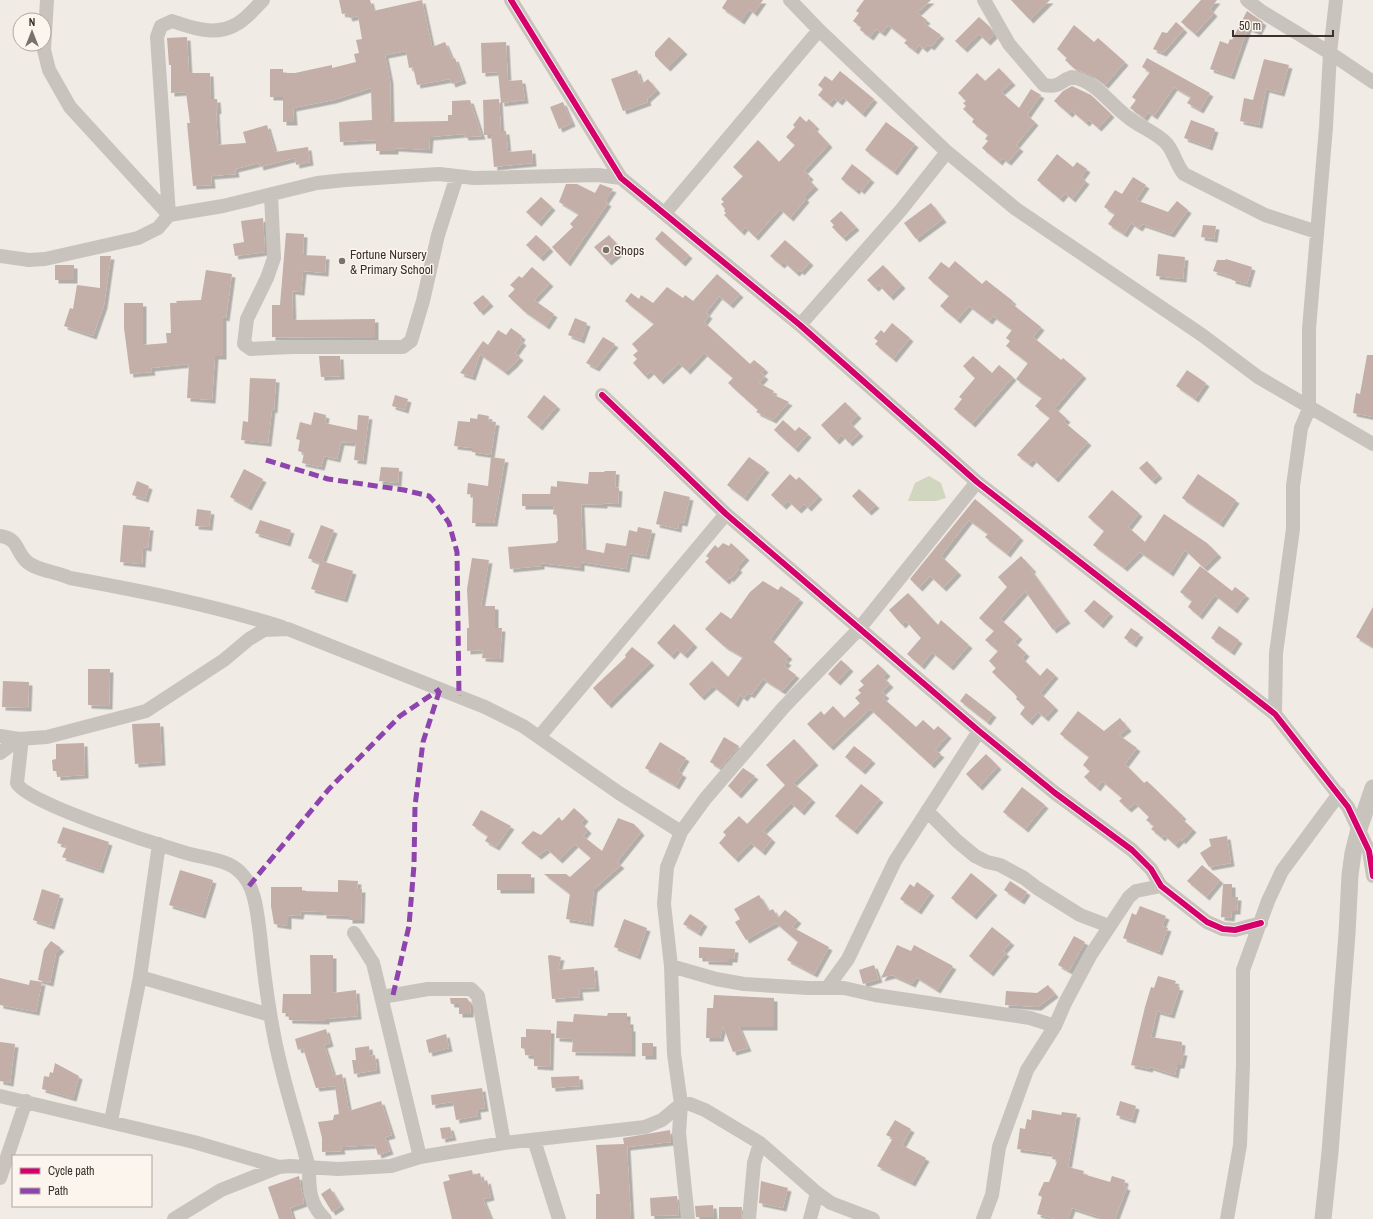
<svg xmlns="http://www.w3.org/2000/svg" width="1373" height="1219" font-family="'Archivo Narrow',sans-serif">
<defs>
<filter id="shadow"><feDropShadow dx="3.5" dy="3.5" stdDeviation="0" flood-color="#0004"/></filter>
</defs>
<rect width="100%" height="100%" fill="#f0ebe5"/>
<path fill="#d1d6bf" d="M929 476 941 483 946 498 936 501H908L915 483Z"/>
<path fill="#c3afa7" filter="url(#shadow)" d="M339 0H370L373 11 422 0 432 47 445 42 452 59 455 58 463 80 452 84 450 79 417 85 413 67 409 68 406 51 385 55 390 80 391 122 448 121V115H452V101L470 100 482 136 465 137 464 134 430 137 429 150 395 148V151H376V140L340 142 339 122 372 120 371 88 333 100 293 108 294 122H283V97H270V69H283V73H295L332 65V68L356 62 354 54 359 53 356 40 362 39 358 16 349 18 347 13 342 14Z
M727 0H763L754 13 749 9 741 21 722 8Z
M864 0H931L917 13 927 20 924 23 941 35 931 47 928 45 924 49 919 45 915 51 904 43 907 40 888 25 882 33 876 29 870 37 860 30 861 27 853 21 859 13 856 11Z
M1011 0H1050L1030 20Z
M1201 0H1217L1210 9 1214 13 1195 34 1181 22Z
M1247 11 1263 22 1258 32 1248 28 1231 76 1210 69 1220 41 1228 44 1230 39 1232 40Z
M979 17 990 27 994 35 987 42 979 34 964 49 955 41Z
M1176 22 1184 29 1163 53 1153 49 1162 32 1167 33Z
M1074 25 1094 42 1098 38 1125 62 1105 85 1093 76 1075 69 1065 60 1067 58 1057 49Z
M187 37 189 73H210L211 99H217L218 110 216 111 218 145 246 143 243 132 267 125 275 152 308 147 310 162 296 165 295 158 260 167 259 163 235 169 236 174 211 176 212 185 193 186 187 123H190L186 92 171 93V65H169L167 38Z
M669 37 684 51 667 68 655 56V52Z
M506 42 508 81 522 80 525 100 501 103 498 72 482 73 481 43Z
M1147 58 1210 93 1200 110 1187 103 1191 97 1174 87 1154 116 1148 112 1144 118 1130 108 1136 100 1132 97 1150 72 1142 67Z
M1264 59 1289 65 1281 93 1266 89 1259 125 1240 121 1244 98 1253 100Z
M999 68 1012 82 1001 92 1019 108 1031 89 1041 95 1027 115 1035 122 1016 145 1020 148 1008 162 1002 158 999 162 982 148 988 141 985 139 988 135 972 122 974 119 963 109 966 106 963 103 966 101 958 93 977 73 985 81Z
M637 70 642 84 648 79 657 90 647 99 648 102 623 111 611 79Z
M840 71 874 99 862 114 843 97 839 102 834 98 829 104 818 95 823 89 818 85 825 76 832 81Z
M1072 86 1091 95 1111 114 1098 128 1089 120 1086 123 1072 111 1069 114 1054 101 1063 91Z
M499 99 501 131H506L508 152 532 150 533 163 494 167 491 135H484L483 100Z
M563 102 572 123 559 129 550 107Z
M800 116 806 122 809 119 816 126 814 128 829 144 804 171 810 176 808 179 815 186 804 197 806 199 790 218 780 209 755 237 745 227 741 232 724 215 726 213 724 211 725 209 721 204 724 202 721 199 743 176 733 167 758 140 779 162 795 145 786 137 795 127 793 125Z
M1191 120 1215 129 1209 147 1184 138Z
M886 122 915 144 894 172 865 150Z
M1057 154 1073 167 1077 162 1087 169 1081 177 1086 181 1072 199 1065 193 1060 199 1037 180Z
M852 164 871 179 861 191 858 188 856 191 841 179Z
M1133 177 1146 185 1136 200 1168 212 1177 201 1188 210 1171 234 1142 224 1139 228 1131 223 1124 234 1108 224 1115 214 1104 207 1115 190 1122 194Z
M566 184H577L595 193 600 184 613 189 605 201 608 203 567 263 552 247 573 227 570 224 579 214 559 202Z
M541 197 552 207 538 223 526 212Z
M931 203 943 219 916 239 904 223Z
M841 211 856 227 843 238 832 227 834 225 830 221Z
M263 218 265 252 235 256 233 244 244 242 241 221Z
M1203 225 1216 226 1214 239 1201 237Z
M662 231 689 255 682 263 655 239Z
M286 233 304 234 303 255 326 256 325 273 303 271 301 292 292 291 293 320 375 319V338L272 337V305H280Z
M536 235 550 248 540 258 526 245Z
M609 235 622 250 608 262 594 247Z
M785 240 810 262 801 272 799 270 796 273 784 262 781 265 770 256Z
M1158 254 1185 257 1183 279 1156 276Z
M100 256H111L104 305 93 336 64 326 70 308 73 309 77 285 100 288Z
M1226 259 1252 267 1247 284 1232 280V277L1213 271 1217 260H1225Z
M955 261 982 284 986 280 1013 301 1011 303 1041 327 1033 337 1061 360 1063 358 1083 375 1055 408 1067 419 1064 422 1088 442 1055 479 1033 459 1029 464 1017 455 1050 418 1035 406 1042 398 1016 379 1028 363 1006 346 1010 341 1006 338 1012 330 993 316 989 321 969 306 957 320 940 306 949 296 928 278 941 262 949 268Z
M55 265H74V280H55Z
M883 265 902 285 890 297 879 285 875 288 867 280Z
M532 267 550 283 534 300 554 314 546 326 524 311 508 296 515 289 510 285 519 276 522 278Z
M206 270 232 274 226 318 223 317V356H215L212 400 187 398 189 364 151 368 152 372 130 374 124 328V303H143V345L167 343 166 333H171L170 303H177L176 301 201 300Z
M717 274 740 294 730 305 719 296 706 313 709 315 704 322 750 364 754 360 765 369 761 373 765 376 759 383 774 391 772 394 789 402 773 420 756 412 758 410 728 383 733 378 704 353 687 371 679 363 660 381 651 371 645 376 633 363 637 359 633 355 638 351 632 344 654 324 625 301 631 293 639 299 641 295 653 303 667 287 683 298 685 295 693 301Z
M483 295 490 303 480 312 473 303Z
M575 318 587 323 581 340 568 335Z
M892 323 910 338 893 359 875 344 878 341 874 338 881 330 884 333Z
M511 328 522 336 520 340 523 342 515 353 520 357 514 364 505 372 480 354 472 377 460 373 483 341 488 345 498 330 506 335Z
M603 337 615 344 596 368 586 363Z
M1367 355H1373V417L1353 413 1356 393 1360 394 1362 383Z
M319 356H340L341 376 321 377Z
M973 356 992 373 999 365 1013 377 972 424 954 409 962 399 959 397 975 378 963 366Z
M1187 370 1206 383 1195 399 1176 386Z
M250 378 276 379 274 410 272 409 268 443 241 440 243 421 248 422Z
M395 395 408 399 405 410 392 406Z
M544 395 557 406 539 427 527 417Z
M845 402 858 415 850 423 860 433 849 443 842 435 836 441 821 425Z
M314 412 326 415 325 423 357 430 358 415 369 416 363 461 354 460 356 443 341 442 337 459 324 456 321 467 302 463 304 453 298 451 300 440 296 439 300 422 311 425Z
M478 414 489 416 488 421 496 422 491 455 472 452V448L454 446 458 421 470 422V418L477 419Z
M783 420 795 431 799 427 808 434 795 449 774 430Z
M491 457 505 459 494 523H472L473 495 467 494 468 483 488 486Z
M749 457 766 469 744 498 727 485Z
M1147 461 1159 475 1152 481 1139 468Z
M381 467 399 468 398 483 379 481Z
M244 469 263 479 248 507 230 497Z
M605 471H616L615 487 619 488 618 504 604 503V505L581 504 583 549 604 553 606 543 626 546 629 530 637 532 638 527 652 530 646 556 629 553 626 569 581 562V568L541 563V566L510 569 508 547 556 543 557 541H558L557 515 553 514 554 506H522V494H550L551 486 557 487V481L588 484 589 472H604Z
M790 474 796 480 799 477 819 496 808 508 804 504 798 510 788 501 783 506 771 495Z
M1198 474 1236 500 1220 524 1182 498Z
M137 481 149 486 145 499 132 495Z
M859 489 876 505 868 512 852 496Z
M1112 490 1139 513 1128 527 1145 542 1164 514 1207 543 1218 554 1204 568 1185 550 1170 573 1140 552 1124 568 1093 545 1104 531 1088 517Z
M664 491 690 497 684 523 679 522 678 529 656 524Z
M975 499 1020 537 1007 554 985 537 988 534 969 520 941 556 958 572 943 588 930 576 919 588 910 579Z
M197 509 211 511 209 527 195 526Z
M260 520 291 530 287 543 255 533Z
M123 525 150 527 148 548 143 547 142 564 120 562Z
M321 525 334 530 322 561 353 571 344 599 311 589 320 563 308 558Z
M723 543 729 546 731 543 746 557 737 567 739 569 730 579 729 577 726 581 705 562 709 558 706 556 715 545 718 548Z
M1021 556 1033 569 1031 570 1067 620 1053 630 1025 591 1000 619 1019 636 1014 642 1026 653 1022 658 1040 676 1047 668 1055 675 1040 693 1055 707 1045 718 1038 712 1029 722 1020 714 1025 707 1016 699 1017 697 1014 693 992 672 996 668 989 661 998 651 985 640 994 631 979 618 1007 587 998 577Z
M472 558 489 560 481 606H495V628H502L500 659 482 658 483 650 467 651V628H469L467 589Z
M1200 566 1232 591 1235 587 1246 595 1234 610 1215 595 1199 616 1188 607 1192 601 1180 592Z
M763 581 778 590 781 586 800 599 770 639 789 656 785 660 788 662 784 666 796 675 782 691 763 679 751 695 748 693 744 698 740 695 735 704 713 686 701 697 689 684 712 661 728 677 743 657 724 646 705 629 721 612 731 619 750 592Z
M908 593 938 625 941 620 969 645 950 667 932 652 921 666 907 654 921 638 906 621 902 625 889 610Z
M1094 600 1110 613 1100 625 1084 611Z
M1373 607V647L1356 637Z
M674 624 694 644 684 655 677 649 671 656 657 643Z
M1219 626 1239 640 1231 652 1211 638Z
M1131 628 1140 634 1133 644 1124 638Z
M632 647 651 662 608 705 593 688 626 657 625 655Z
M841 660 850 668 837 682 828 674Z
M878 664 887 673 883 677 890 684 882 692 886 695 883 698 916 727 923 720 934 730 938 726 948 735 935 750 941 754 931 765 870 709 830 747 807 724 821 711 824 715 833 706 844 718 860 703 855 698 861 693 858 690 864 685 860 681Z
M88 669H110L109 706 88 705Z
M3 681 29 682 28 708 2 707Z
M966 693 993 714 987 722 960 701Z
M1078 711 1104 731 1120 718 1128 728 1119 735 1137 748 1125 764 1144 783 1147 781 1183 816 1181 818 1193 829 1182 841 1181 839 1175 845 1164 835 1162 838 1151 829 1154 826 1146 820 1149 817 1135 803 1128 809 1119 801 1122 798 1102 781 1097 788 1084 777 1090 771 1083 765 1089 757 1060 734Z
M160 723 162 762 135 764 132 724Z
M724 737 739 746 720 768 710 762Z
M794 739 815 762 793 783 812 799 801 812 791 803 763 831 772 839 762 852 751 843 735 859 719 843 726 835 723 832 739 816 747 824 785 785 766 765Z
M660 742 686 758 678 771 683 774 676 786 645 768Z
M84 743 85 775 57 777V771H53L52 760 56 759V744Z
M854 746 872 760 862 771 845 757Z
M986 754 998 766 979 787 966 774Z
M743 768 755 776 738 795 728 786Z
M861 784 880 799 854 831 835 816Z
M1022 787 1045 805 1025 829 1003 812Z
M574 808 585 818 581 823 588 830 583 836 602 851 618 818 634 824 641 832 617 862 621 865 594 889 590 923 566 919 570 894 544 874H566L570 877 591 858 575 844 559 860 547 849 538 856 521 843 533 831 541 835 559 817 562 821Z
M481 810 511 826 496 847 485 841 488 836 472 825Z
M63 827 109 842 100 870 62 857 67 846 57 843Z
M1227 836 1231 863 1209 867 1200 853 1211 846 1209 839Z
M1202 865 1220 880 1206 897 1187 881Z
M180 870 213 880 202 915 169 905Z
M971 873 994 892 973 916 951 898Z
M497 874H531V890H497Z
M338 880 358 881 357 889H362L361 920H349V916L323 915V912L301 911 300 916 288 915V926L274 924 271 906V887H302V891L338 892Z
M1010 881 1027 892 1021 901 1004 890Z
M917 882 931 892 918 911 900 899 910 884 914 887Z
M1223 884H1232V897H1238L1237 911H1232L1231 918 1221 917Z
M42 889 60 895 51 926 33 920Z
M759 895 769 911 773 909 778 918 785 910 798 920 792 927 829 947 814 974 787 960 798 942 776 923 746 940 735 922 740 919 734 909Z
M1140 906 1166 916 1162 926 1168 928 1159 952 1123 938 1132 913 1136 915Z
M690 914 704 923 698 933 683 924Z
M624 919 647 928 637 956 614 947Z
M992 927 1011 942 1003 951 1006 953 990 973 969 956Z
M1074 936 1085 942 1069 971 1058 965Z
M51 941 61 948 56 953 50 983 38 980 44 950Z
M897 945 911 951 914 945 953 966 937 990 916 977 912 984 892 975 881 978Z
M699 947 735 949 734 959H729V962L705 961V958H699Z
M310 955H333V993L356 990 358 1016 326 1019V1021L289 1020 288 1013H282L283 994H311Z
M550 955 561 957 558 970 594 967 596 988 579 989 580 997 552 999 548 956Z
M874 965 879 979 863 984 859 970Z
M1158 976 1176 981 1174 986 1180 987 1171 1015 1157 1011 1151 1037 1182 1042 1181 1052H1184L1181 1065H1177L1175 1075 1150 1067 1149 1069 1131 1065 1145 1007 1151 987 1154 988Z
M0 978 29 985 30 980 42 982 36 1012 0 1005Z
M1048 985 1055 994 1038 1007 1005 1005 1006 991 1037 993Z
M714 995 774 998V1027H739L748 1048 733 1052 723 1026 720 1038H706L707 1008H713Z
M450 998H467L471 1004 470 1014H459V1004H451Z
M608 1013H627V1021H630V1028H632V1053L572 1052 573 1039 556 1038 557 1021 573 1022 574 1014 607 1016Z
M326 1029 330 1043 324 1045 334 1076 342 1074 349 1111 381 1101 392 1135 385 1137 390 1151 378 1155 375 1145 341 1147 342 1151 322 1152V1138L318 1122 333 1120 334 1115 339 1114 335 1086 316 1088 303 1048 298 1050 295 1039Z
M526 1029 551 1030 550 1067 534 1066V1056L525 1055V1049L521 1048V1037H526Z
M446 1034 449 1048 429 1053 426 1040Z
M0 1042 15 1044 10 1083 0 1081Z
M642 1043H653V1056H642Z
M369 1046 370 1056 375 1055 377 1070 354 1074 352 1060H356L355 1048Z
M55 1063 79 1076 73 1098 42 1089 44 1076 49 1077 50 1072 53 1073Z
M579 1076 580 1086 552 1088 551 1077Z
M482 1088 485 1108 477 1109 478 1116 456 1120 453 1102 432 1105 431 1095Z
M1120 1101 1136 1106 1132 1120 1116 1115Z
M1032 1110 1061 1115 1062 1112 1077 1114 1068 1167 1084 1171 1083 1174 1110 1182 1112 1176 1125 1180 1124 1186 1127 1187 1115 1219H1099L1100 1217 1072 1208 1068 1219H1055L1037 1214 1042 1197 1038 1195 1044 1182H1049L1058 1160 1052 1159 1053 1154 1017 1149 1020 1128 1025 1129 1027 1119 1031 1120Z
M895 1120 911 1129 902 1145 926 1158 912 1183 877 1166 893 1138 886 1135Z
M450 1127 453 1137 442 1139 440 1128Z
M670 1130 671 1142 627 1147 631 1219H596V1194H600L596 1145 624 1144 623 1138Z
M472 1170 473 1175 480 1173 482 1182 487 1180 491 1197 483 1199 491 1219H452L443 1182 450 1180 448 1175Z
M299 1176 304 1203 290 1208 293 1219H279L268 1187Z
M761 1181 788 1188 783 1208 759 1203Z
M330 1188 341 1206 332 1212 321 1194Z
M677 1196 679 1215 651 1216 650 1198Z
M713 1205 714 1217H696L695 1206Z
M719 1207H742L741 1219H719Z"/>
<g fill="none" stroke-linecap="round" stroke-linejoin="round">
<path stroke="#c9c3be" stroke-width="14" d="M47 0 44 50 49 70 70 107 169 215 223 206 317 183 345 180 439 174 474 178 598 175 621 178
M511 0 621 178 800 325 977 482 1275 714 1348 807 1369 851 1373 876
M790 0 819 30 947 152 1016 209 1202 335 1258 377 1373 444
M984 0 1009 44 1044 85C1061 88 1059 81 1072 77 1098 82 1109 104 1129 118 1140 127 1158 133 1167 144 1175 154 1176 165 1184 174L1265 215 1317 232
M1247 0 1261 11 1330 53 1373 82
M271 195 274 258 267 278 247 319 244 344 251 349 292 347H403L411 341 423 301 438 235 457 176
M665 213 819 30
M0 256 29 260 45 259 138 238 158 228 169 215 157 37 161 26 172 21C192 28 215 36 235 25 246 20 255 8 263 0
M800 325 901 210 947 152
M602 395 726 514 979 731 1055 793 1132 850 1151 869 1161 886 1207 922 1223 929 1235 930 1261 923
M0 536C19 539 15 550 26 561 35 570 57 572 70 578 142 591 212 605 282 627
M1275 714 1276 653 1293 529V486L1301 428 1309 409V329L1326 127 1330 53 1336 0
M0 736 19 739 21 747 17 783C25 803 159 845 186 853 202 858 227 859 240 872 256 887 257 914 260 934 263 966 267 998 273 1030 281 1076 297 1122 309 1168 309 1188 309 1204 325 1219
M539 737 726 514
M0 753 19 739 47 737 146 711 224 660 249 639 264 630 288 629 485 707 523 726 619 793 681 832
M927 811 957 841 975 856 987 862 1000 865 1024 878 1037 888 1080 915 1109 926
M354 933 373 963 420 1157
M671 966 716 979 744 984 808 988H844L875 995 1030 1018 1055 1026
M140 977 270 1015
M827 988 848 959 895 861 979 731
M382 997 428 989H471L478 996 504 1143
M0 1096 194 1142 279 1167
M111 1121 140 977 159 844
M534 1140 559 1219
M0 1178 26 1101
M174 1219 221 1190 279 1167 290 1166 338 1169 391 1166 420 1157 504 1143 645 1127 662 1120 681 1104H690L705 1110 760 1143 817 1193 831 1203 873 1219
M688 1219 679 1133 681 1104 674 1054 671 966 664 904 667 867 681 832 705 799 783 708 859 629 977 482
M749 1219 754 1163 760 1143
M810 1219 817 1193
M983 1219 992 1195 999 1147 1027 1070 1055 1026 1065 1003 1090 956 1129 897 1136 891 1161 886
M1227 1219 1240 1145 1243 1065V970L1268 901 1282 871 1339 794"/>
<path stroke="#c9c3be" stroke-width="17" d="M1323 1219 1330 1152 1347 934 1350 875 1353 853 1359 829 1373 788"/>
<path stroke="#8e44ad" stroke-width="5" stroke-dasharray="10 5" stroke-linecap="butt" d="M266 460 328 479 404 490 429 496 437 505 449 523 457 552 459 696
M249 886 329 789 400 716 440 689
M393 995 409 926 414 865 415 806 423 742 440 689"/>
<g stroke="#fbf5ee" stroke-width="8">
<path id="cycleway" d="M511 0 621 178 800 325 977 482 1275 714 1348 807 1369 851 1373 876
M602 395 726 514 979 731 1055 793 1132 850 1151 869 1161 886 1207 922 1223 929 1235 930 1261 923"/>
</g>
<use href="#cycleway" stroke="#d6006c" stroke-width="6"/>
</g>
<g fill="#7a716c" stroke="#fbf5ee" stroke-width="1.5">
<circle cx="606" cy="250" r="4"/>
<circle cx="342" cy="261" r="4"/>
</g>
<g text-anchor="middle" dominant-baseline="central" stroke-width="3" stroke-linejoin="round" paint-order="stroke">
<g font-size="13" fill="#3b302b" stroke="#fbf5ee" text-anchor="start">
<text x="614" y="250">Shops</text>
<text x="350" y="254">Fortune Nursery<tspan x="350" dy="15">&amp; Primary School</tspan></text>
</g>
</g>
<rect x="12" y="1155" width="140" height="52" fill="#fbf5ee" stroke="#aea6a0"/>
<rect x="20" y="1168" width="20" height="6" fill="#d6006c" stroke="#aea6a0"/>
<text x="48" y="1175" font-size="12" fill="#3b302b">Cycle path</text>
<rect x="20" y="1188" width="20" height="6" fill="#8e44ad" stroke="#aea6a0"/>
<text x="48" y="1195" font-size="12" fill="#3b302b">Path</text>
<g transform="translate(32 32)"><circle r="19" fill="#fbf5ee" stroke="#aea6a0"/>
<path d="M0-3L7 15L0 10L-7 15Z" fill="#7a716c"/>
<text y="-6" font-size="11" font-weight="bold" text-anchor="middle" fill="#3b302b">N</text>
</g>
<path d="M1233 30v6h100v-6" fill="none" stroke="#3b302b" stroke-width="2"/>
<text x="1239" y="30" font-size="12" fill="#3b302b" stroke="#fbf5ee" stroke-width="3" paint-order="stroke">50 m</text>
</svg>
